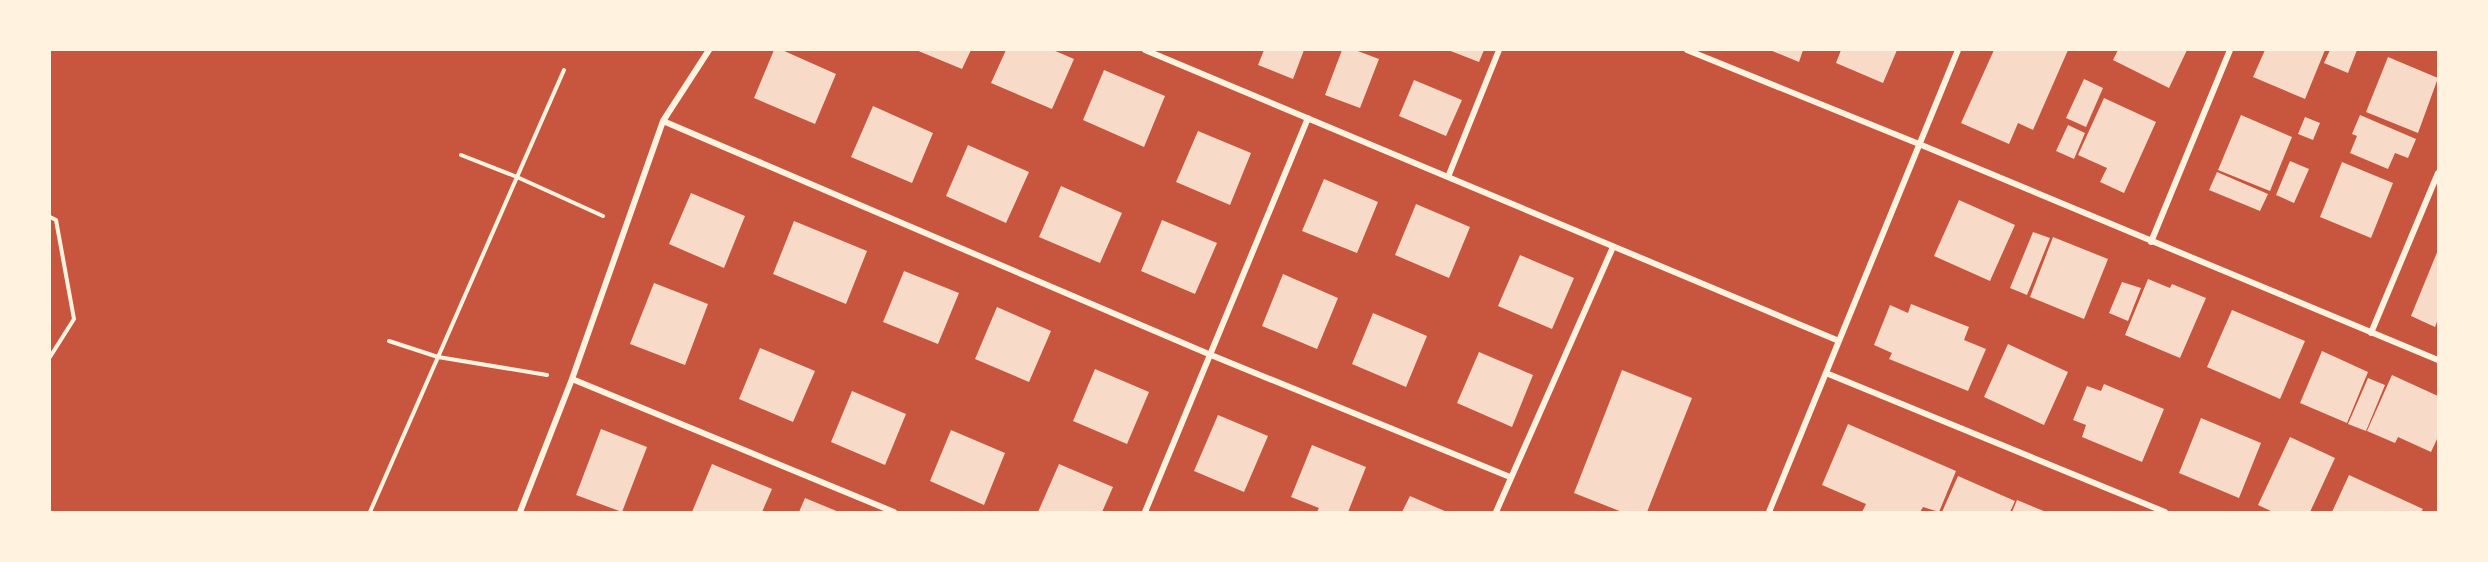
<svg xmlns="http://www.w3.org/2000/svg" width="2488" height="562" font-family="Karla,sans-serif">
<rect width="100%" height="100%" fill="#c8553d"/>
<path fill="#f7dbc8" d="M774 50H782L836 74 815 124 754 98Z
M916 50H971L962 69Z
M1006 50H1053L1074 59 1052 109 991 83Z
M1264 50H1304L1293 79 1258 65Z
M1342 50H1355L1379 59 1360 108 1325 95Z
M1448 50H1484L1479 62Z
M1770 50H1803L1799 62Z
M1841 50H1897L1883 83 1836 63Z
M1994 50H2068L2033 130 2018 123 2009 144 1961 123Z
M2118 50H2187L2169 88 2113 60Z
M2265 50H2325L2305 99 2253 77Z
M2330 50H2357L2348 73 2324 63Z
M2388 57 2438 78 2418 133 2366 112Z
M1104 70 1165 96 1144 147 1083 120Z
M2084 79 2103 88 2086 127 2066 118Z
M1414 80 1462 100 1446 136 1399 116Z
M2104 98 2156 122 2124 193 2100 182 2107 168 2078 155Z
M873 106 933 133 912 183 851 157Z
M2241 115 2292 137 2270 191 2218 170Z
M2360 115 2416 139 2408 158 2395 153 2388 169 2350 153 2357 136 2352 134Z
M2305 117 2320 123 2313 140 2298 134Z
M2068 125 2085 133 2074 159 2056 151Z
M1198 131 1251 153 1230 205 1176 182Z
M968 145 1029 172 1006 223 946 196Z
M2290 161 2309 169 2294 203 2276 195Z
M2342 162 2393 183 2371 238 2320 217Z
M2217 172 2268 194 2260 211 2209 190Z
M1324 179 1378 202 1357 253 1302 231Z
M1061 186 1122 213 1100 263 1039 237Z
M691 193 745 216 724 268 669 244Z
M1959 200 2015 225 1990 281 1934 256Z
M1416 204 1470 227 1449 278 1395 255Z
M1162 220 1217 243 1195 294 1141 271Z
M794 221 867 251 846 304 773 274Z
M2033 232 2050 238 2027 295 2010 288Z
M2053 237 2108 259 2084 319 2030 297Z
M2438 250V319L2435 327 2411 316Z
M1520 255 1574 278 1552 329 1498 306Z
M904 271 959 293 938 344 883 322Z
M1283 274 1338 298 1317 349 1262 326Z
M2148 279 2170 288 2172 284 2206 298 2180 358 2125 335Z
M2122 282 2141 288 2128 321 2109 313Z
M654 283 708 304 685 365 630 344Z
M1911 304 1969 327 1964 340 1986 349 1968 391 1889 359 1892 353 1874 345 1890 305 1908 313Z
M997 307 1051 331 1029 382 975 359Z
M2232 310 2305 341 2280 399 2207 367Z
M1373 313 1427 336 1406 387 1352 364Z
M2008 344 2068 372 2044 425 1984 397Z
M760 348 815 371 793 422 739 399Z
M2322 351 2368 372 2347 423 2300 403Z
M1479 352 1533 375 1512 427 1457 403Z
M1095 369 1149 392 1127 444 1073 421Z
M1622 370 1692 398 1647 512H1622L1574 493Z
M2392 375 2438 396V437L2431 452 2398 437 2395 443 2367 431Z
M2368 378 2385 385 2366 431 2348 424Z
M2104 384 2164 409 2142 462 2082 437 2086 425 2073 420 2087 386 2101 391Z
M852 391 906 414 885 465 831 442Z
M1218 415 1268 436 1244 492 1194 471Z
M2201 418 2261 443 2239 498 2179 473Z
M1848 424 1956 471 1939 512 1923 507 1920 512H1862L1866 504 1822 485Z
M601 429 647 447 622 512 576 495Z
M951 430 1005 453 984 505 930 481Z
M2290 437 2335 458 2310 512H2273L2258 505Z
M1312 445 1366 467 1348 512H1317L1319 508 1291 497Z
M712 464 772 489 762 512H692Z
M1059 464 1113 487 1102 512H1038Z
M2349 475 2423 509 2421 512H2332Z
M1958 476 2015 501 2010 512H1942Z
M1410 496 1447 512H1402Z
M805 498 839 512H799Z
M2017 500 2046 512H2012Z"/>
<g fill="none" stroke-linecap="round" stroke-linejoin="round">
<path stroke="#fff3e0" stroke-width="4" d="M461 155 517 177 603 216
M50 217 56 220 74 319 50 357
M389 341 438 357 547 375
M370 512 564 70"/>
<path stroke="#fff3e0" stroke-width="6" d="M1145 50 1839 341
M1687 50 1919 144 2438 360
M663 121 1211 355 1510 477
M1448 177 1499 50
M2151 242 2230 50
M2371 333 2438 173
M1826 373 2165 512
M572 379 894 512
M520 512 572 379 663 121 709 50
M1145 512 1308 118
M1496 512 1613 247
M1769 512 1958 50"/>
</g>
<rect width="2488" height="562" fill="none" stroke="#fff3e0" stroke-width="102"/>
</svg>
